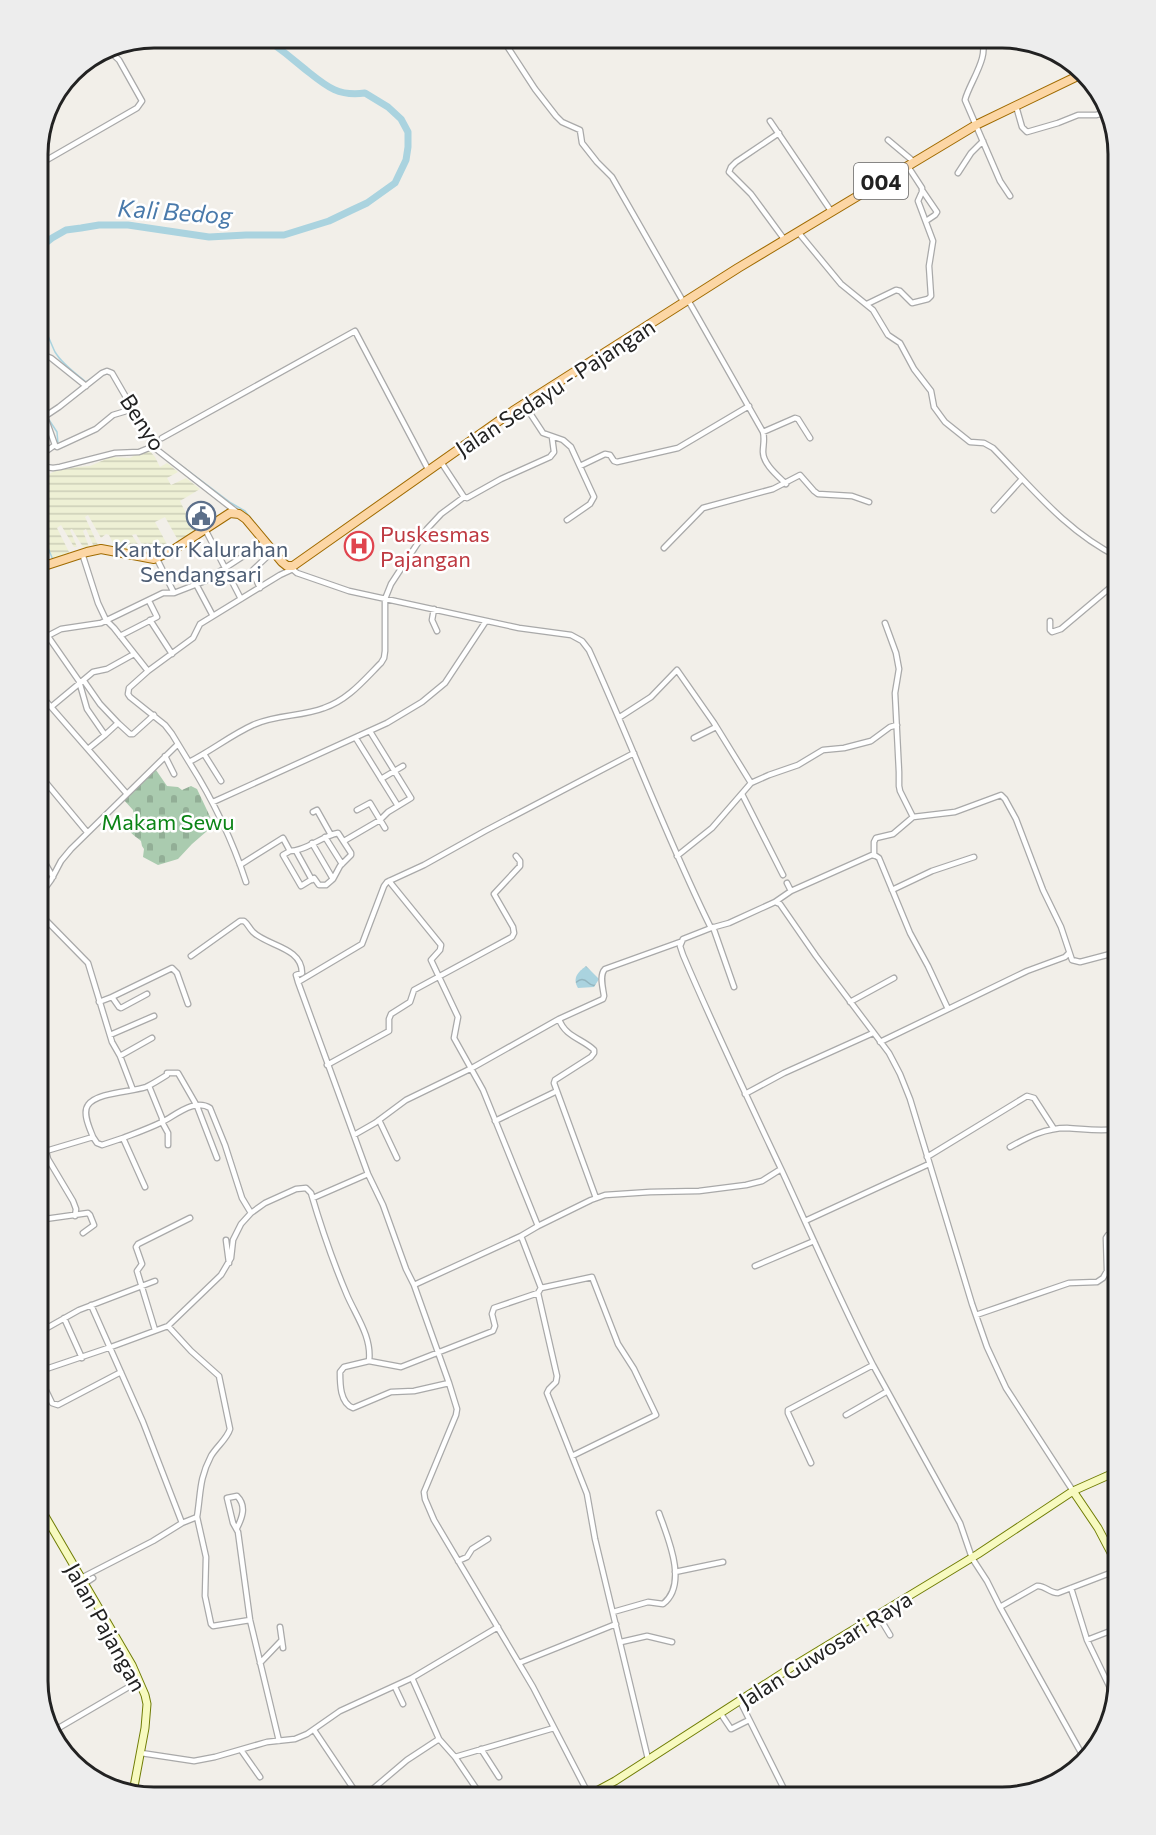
<svg xmlns="http://www.w3.org/2000/svg" width="1156" height="1835" font-family="Commissioner,sans-serif">
<defs>
<pattern id="farmland-rules" width="6" height="5" patternUnits="userSpaceOnUse" patternTransform="scale(1.5)"><rect width="6" height="5" fill="#eef0d5"/><path d="M0 2.5h6" fill="none" stroke="#ccceb7"/></pattern>
<pattern id="cemetery-stones" width="16" height="16" patternUnits="userSpaceOnUse" patternTransform="scale(1.5)"><rect width="16" height="16" fill="#aacbaf"/><path d="M2 7V4a2 2 0 0 1 4 0v3zM10 15v-3a2 2 0 0 1 4 0v3z" fill="#92ae96"/></pattern>
<pattern id="water-waves" width="16" height="10" patternUnits="userSpaceOnUse" patternTransform="scale(1.5)"><rect width="16" height="10" fill="#aad3df"/><path d="M0 5q4-4 8 0t8 0" fill="none" stroke="#92b5bf"/></pattern>
</defs>
<rect width="100%" height="100%" fill="#f2efe9"/>
<path fill="url(#farmland-rules)" d="M147 448 155 457 160 467 167 463 178 472 167 478 171 485 186 478 200 489 180 501 195 532 179 542 165 517 155 522 169 548 153 556 148 555 136 534 132 535 144 554 116 549 109 535 106 534 101 538 88 515 85 517 98 545 94 547 86 529 83 531 89 547H83L72 529 70 530 77 547H74L61 525 57 528 70 554 53 561 38 526V480L55 471 77 467 90 466 111 457 130 458Z"/>
<path fill="url(#cemetery-stones)" d="M156 770 167 786 178 787 182 790 191 786 197 789 214 825 192 844 178 859 158 865 143 857 144 849 142 846 141 841C130 832 122 828 134 816L133 810 123 799 150 772Z"/>
<path fill="url(#water-waves)" d="M586 966 599 979 594 987 578 988C572 978 578 972 586 966Z"/>
<g fill="none" stroke-linecap="round" stroke-linejoin="round">
<path stroke="#aad3df" stroke-width="1.5" d="M38 317C46 329 49 339 55 352 62 364 75 373 86 382L105 370
M119 381 136 411
M38 403 57 432 58 444
M166 454 231 503 245 511 262 532
M38 524 53 560"/>
<path stroke="#aad3df" stroke-width="7" d="M38 249 52 238 66 230 81 228 99 225H128L209 237 246 235H284L329 221 352 210 367 203 395 183 406 160 408 147V132L401 119 388 107 365 93C338 97 326 86 306 70 293 59 279 48 265 38"/>
<g stroke="#a9a9a9" stroke-width="7">
<path id="street" d="M504 38 505 43 535 89 556 116 562 122 580 130 582 143 597 162 612 177 684 303
M980 38C992 54 969 83 965 100L1000 181 1010 196
M1016 106 1022 127 1027 132 1058 123 1078 115H1096L1109 112
M770 121 831 211
M779 133 736 162 731 167 729 172 751 194 784 239
M888 140 913 161
M38 165 137 108 142 101 119 60 106 48
M958 173 971 153 983 141
M922 190 937 212 935 215 926 221
M798 232 841 284 873 310 888 335 900 343 914 369 931 391 934 407 945 422 970 442 984 443 993 448C1032 488 1067 532 1118 557
M688 300 763 432C765 439 763 445 763 452 763 464 778 476 786 484
M867 304 896 290 900 291 912 303 928 299 931 296 929 266 933 241 918 201 922 192V188L907 165
M38 353 51 358 86 386
M524 404 543 433 563 440 571 447 594 497 590 504 567 520
M45 417 55 445 57 447 96 429 113 415 133 409
M38 421 59 407 102 373 107 371 112 373 156 449 238 513
M763 432 795 418 798 419 810 438
M162 438 355 331 429 471
M38 457 55 445
M441 462 464 497
M38 466 53 468 60 467 115 453 139 452 154 446
M580 466 605 454 610 455 614 461 617 462 678 448 749 406
M994 510 1022 479
M205 529 241 599
M664 548 703 508 773 489 800 475 814 491 818 494 852 496 869 502
M82 553 98 603 106 620 114 628 148 671
M157 559 174 593 205 581 265 542
M290 567 297 573 349 591 519 628 571 635 582 641 589 650C631 742 666 837 711 928L729 923 775 902 780 904 816 956 889 1053 900 1074 910 1099 972 1304 987 1347 1006 1388 1073 1491
M293 569 280 575 200 624 193 638 148 671 129 688 128 694 130 697 165 725 172 734 189 762C211 751 231 735 253 725 277 714 301 717 324 708 348 700 364 680 381 663L384 658 385 651V599L391 584 427 529 441 514 464 497 467 498 501 479 550 457 554 452 552 437
M196 584 213 616
M260 588 252 571 272 552
M434 609 432 620 437 631
M150 620 172 654
M1050 621V630L1052 632 1061 629 1118 581
M885 623 896 653 899 669 895 693 899 772V786L900 791 913 817
M47 635 79 681 87 709 105 735 88 749
M120 636 157 617 149 601
M38 641 61 629 101 623 163 593H174
M84 681 100 704 118 723
M38 692 127 794
M51 707 93 672 107 669 134 654
M620 717 651 697 677 670 714 723 751 783
M105 735 118 723 130 734H133L154 715
M694 738 716 727
M357 740 398 806
M204 754 221 781
M165 756 174 774
M189 762C213 800 232 839 246 882
M38 773 87 832
M381 779 403 766
M742 794 783 875
M213 802 387 723 422 702 445 683 486 621
M357 810 370 803 385 828
M313 812 317 810 331 835
M325 837 342 864
M344 841 380 820 388 812 411 798 371 733
M38 851 53 877
M290 851C306 851 322 836 338 833L351 853V855L340 866 333 879
M296 851 312 880
M874 855V842L876 838 893 834 913 817 955 812 1001 795 1005 799 1016 819 1043 890 1061 927 1072 960 1080 962 1118 952
M677 856 712 828 751 783 769 775 798 765 823 750 844 748 871 741 890 727 897 725
M240 865 283 838 290 851 283 855 301 886 314 878 319 885H326L333 879 312 843
M389 881 441 945 440 950 431 960 458 1017 454 1038 483 1090 538 1226 521 1236 541 1288 538 1293 557 1376 556 1382 549 1389 547 1393 587 1494 595 1539 648 1759
M787 883 791 891
M892 890 932 871 974 857
M38 898 51 880 61 861 71 849 177 745
M775 902 791 891 872 855 876 856 879 858 910 933 928 966 948 1009
M38 912 88 963 112 1042 120 1056 133 1090
M713 927 734 987
M711 928 683 939 680 946 683 955C714 1028 748 1099 782 1171 812 1236 840 1301 873 1365
M191 956 240 921H244C248 924 249 928 253 932 267 946 302 947 302 973L296 975 298 982
M112 997 172 968 177 973 188 1004
M99 1002 112 997 119 1007 121 1008 147 994
M850 1002 894 978
M559 1019 603 999 604 996C603 988 599 975 605 969L680 942
M110 1035 154 1016
M880 1042 1027 971 1065 957 1069 953
M120 1056 152 1038
M327 1065 389 1031V1019L391 1014 410 1002 414 990 512 937 514 933 513 927 494 894 520 866V861L516 856
M149 1086 162 1118V1122L168 1133V1145
M745 1094 784 1073 873 1033
M379 1120 397 1158
M495 1121 557 1091
M354 1135 375 1123 406 1100 472 1068 559 1019C565 1037 583 1039 594 1050V1053L591 1057 555 1080 554 1083 596 1198
M93 1137 97 1143 102 1145 123 1138 145 1187
M123 1138C136 1133 150 1128 162 1122 176 1115 195 1098 210 1108L225 1145 242 1198 251 1213
M38 1141 46 1151 48 1159 73 1201 76 1209 75 1216
M1010 1147C1028 1137 1045 1128 1067 1128 1085 1129 1099 1132 1118 1129
M46 1151 93 1137C90 1129 82 1113 88 1105 97 1092 132 1092 146 1087 153 1084 160 1079 167 1075V1073H178L197 1106 217 1158
M927 1157 1027 1096 1034 1098 1054 1129
M313 1198 368 1174
M38 1220 88 1213 90 1215 94 1225 83 1233
M805 1221 929 1164
M538 1226 591 1200 605 1195 650 1192 699 1191 746 1185 762 1181 781 1169
M226 1240 229 1263
M755 1266 814 1241
M414 1285 521 1236
M541 1288 592 1277 618 1344 634 1369 656 1415 572 1456
M976 1315 1069 1283 1097 1282 1103 1278 1107 1271 1106 1238 1108 1235 1118 1233
M64 1318 82 1358
M168 1326 191 1351 219 1376 230 1429C227 1439 217 1446 211 1456 199 1479 201 1492 197 1517L182 1523
M155 1330 137 1271 142 1264 136 1247 138 1244 190 1218
M38 1333 79 1310 155 1281
M369 1361 401 1367 493 1331 495 1326 492 1314 494 1308 538 1293
M38 1366 46 1369 111 1347 168 1326 221 1275 231 1258 233 1240 241 1224 251 1213 265 1203 296 1189 306 1188 311 1193C321 1227 333 1262 347 1295 356 1316 372 1337 369 1361L344 1367 340 1372C340 1384 340 1403 353 1408L391 1392 414 1391 449 1383
M38 1374 52 1403 58 1405 121 1372
M846 1415 886 1392
M811 1463 788 1413V1410L873 1365 960 1523 972 1558 987 1581 1000 1607 1084 1758
M197 1517 206 1557 205 1596 211 1624 213 1626 250 1620
M237 1528C242 1518 247 1506 237 1496L227 1498 233 1523 238 1532 250 1620 279 1741
M1111 1550 1118 1547
M458 1561 467 1557 472 1549 488 1539
M675 1572 723 1562
M81 1578 153 1541 182 1523 143 1422 91 1305
M84 1584 93 1578
M1071 1588 1087 1640 1114 1696
M1000 1607 1037 1586C1045 1585 1049 1593 1058 1593L1118 1570
M613 1612 648 1602 663 1604C689 1584 667 1536 659 1513
M878 1615 890 1635
M280 1627 283 1648
M1087 1640 1118 1628
M621 1642 647 1636 672 1642
M260 1663 281 1641
M519 1663 616 1624
M395 1687 403 1704
M740 1701 788 1797
M721 1714 731 1729 749 1720
M314 1730 359 1797
M50 1733 139 1681
M481 1749 499 1777
M241 1750 260 1777
M141 1753 194 1761 215 1757 267 1742 295 1739 307 1734 340 1711 412 1678
M455 1757 554 1728
M589 1795 533 1687 434 1520 425 1499 424 1492 456 1415 457 1409 449 1383 414 1285 406 1269 383 1205 368 1174 298 982 362 944 384 886 387 882 424 865 485 831 634 753
M359 1796 374 1788 407 1760 439 1739
M313 1797H314
M482 1797 455 1757 439 1739 412 1678 498 1627"/>
</g>
<g stroke="#707d05" stroke-width="9">
<path id="secondary" d="M1073 1491 1098 1528 1118 1566
M38 1504 132 1665 145 1695 147 1704 145 1728 133 1792
M572 1797 589 1795 615 1781 795 1665 978 1554 1073 1491 1118 1471"/>
</g>
<g stroke="#a06b00" stroke-width="10">
<path id="primary" d="M38 568 87 552 101 549 154 559 173 550 230 513 239 514 246 519 282 562 287 566H293L513 411 738 268 976 125 1082 74"/>
</g>
<use href="#street" stroke="#fff" stroke-width="4.5"/>
<use href="#secondary" stroke="#f7fabf" stroke-width="7"/>
<use href="#primary" stroke="#fcd6a4" stroke-width="8"/>
</g>
<defs>
<g id="civic-ring" transform="scale(1.5)"><circle r="9.5" fill="#fff" stroke="#5c6f8a" stroke-width="1.5"/><path d="M-.6-6.5H3V-4.5H.6V-3L4-1V1h2V6H-6V1h2V-1L-.6-3ZM-1.2 2.5V6h2.4V2.5Z" fill="#5c6f8a"/></g>
<g id="hospital-ring" transform="scale(1.5)"><circle r="9.5" fill="#fff" stroke="#e0444e" stroke-width="1.5"/><path d="M-5-5h3v3.5h4V-5h3V5h-3V1.5h-4V5h-3Z" fill="#e0444e"/></g>
</defs>
<g fill-rule="evenodd">
<use href="#civic-ring" x="201" y="516"/>
<use href="#hospital-ring" x="359" y="546"/>
</g>
<g text-anchor="middle" dominant-baseline="central" stroke-width="5" stroke-linejoin="round" paint-order="stroke">
<rect fill="#fff" stroke="#646464" stroke-width="1.5" x="854" y="163" width="54" height="36" rx="4.5"/>
<g font-size="21" font-weight="bold" fill="#222">
<text x="881" y="181">004</text>
</g>
<g font-size="22" fill="#222" stroke="#fff">
<text transform="translate(555 387) rotate(-33)">Jalan Sedayu - Pajangan</text>
<text transform="translate(143 422) rotate(57)">Benyo</text>
<text transform="translate(106 1627) rotate(61)">Jalan Pajangan</text>
<text transform="translate(825 1649) rotate(-32)">Jalan Guwosari Raya</text>
</g>
<g font-size="22" fill="#be3a42" stroke="#fff" text-anchor="start">
<text x="380" y="533">Puskesmas<tspan x="380" dy="25">Pajangan</tspan></text>
</g>
<g font-size="22" fill="#4e5e75" stroke="#fff">
<text x="201" y="548">Kantor Kalurahan<tspan x="201" dy="25">Sendangsari</tspan></text>
</g>
<g font-size="22" fill="#0c8416" stroke="#fff">
<text x="168" y="821">Makam Sewu</text>
</g>
<g font-size="24" font-style="italic" fill="#4a7aab" stroke="#fff">
<text transform="translate(175 211) rotate(4)">Kali Bedog</text>
</g>
</g>
<path d="M0 0H1156V1835H0ZM154 48H1002A106 106 0 0 1 1108 154V1681A106 106 0 0 1 1002 1787H154A106 106 0 0 1 48 1681V154A106 106 0 0 1 154 48Z" fill="#ededed" fill-rule="evenodd"/>
<path fill="none" stroke="#222" stroke-width="3" d="M154 48H1002A106 106 0 0 1 1108 154V1681A106 106 0 0 1 1002 1787H154A106 106 0 0 1 48 1681V154A106 106 0 0 1 154 48Z"/>
</svg>
